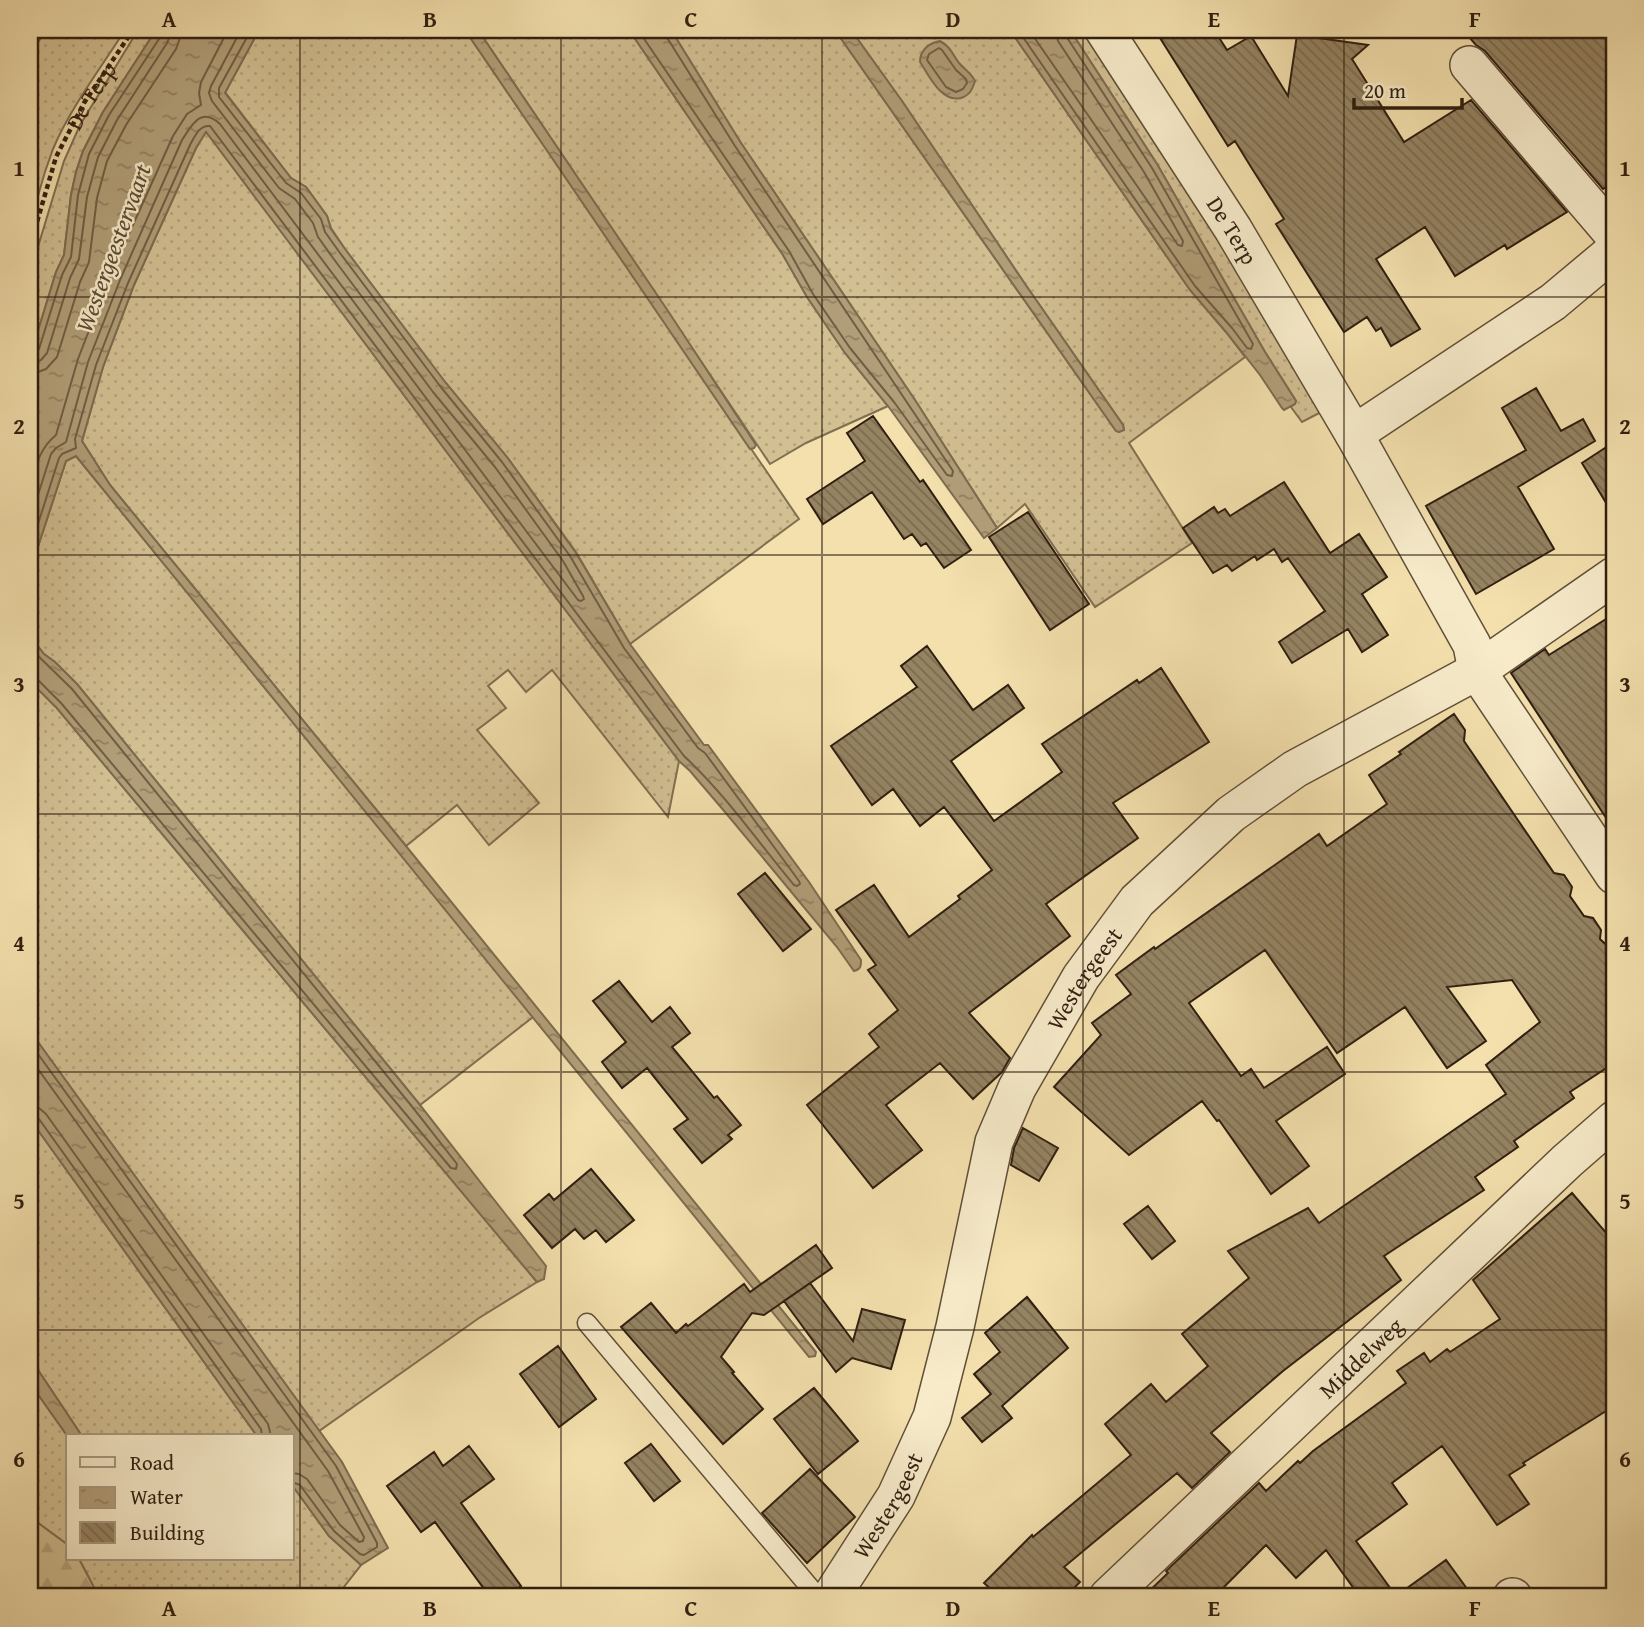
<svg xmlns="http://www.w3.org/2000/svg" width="1644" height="1627" font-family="'Gentium Book Plus',serif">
<defs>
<pattern id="grass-dots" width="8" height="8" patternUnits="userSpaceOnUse" patternTransform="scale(1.75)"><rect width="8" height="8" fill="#d2bf92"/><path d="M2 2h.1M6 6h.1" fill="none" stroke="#b5a47d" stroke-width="1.8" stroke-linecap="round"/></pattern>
<pattern id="forest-firs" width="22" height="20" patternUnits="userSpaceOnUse" patternTransform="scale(1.75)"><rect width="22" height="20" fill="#d2bf92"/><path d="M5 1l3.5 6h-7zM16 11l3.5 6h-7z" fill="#b5a47d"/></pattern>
<pattern id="water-ripples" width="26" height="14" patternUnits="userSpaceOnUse" patternTransform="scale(1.75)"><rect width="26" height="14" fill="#b19e78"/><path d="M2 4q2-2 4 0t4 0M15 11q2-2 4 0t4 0" fill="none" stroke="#908061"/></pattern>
<pattern id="building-back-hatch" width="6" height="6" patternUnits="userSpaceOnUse" patternTransform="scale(1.75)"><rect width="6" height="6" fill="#958362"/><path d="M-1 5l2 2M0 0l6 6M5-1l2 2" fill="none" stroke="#7a6b4f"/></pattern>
</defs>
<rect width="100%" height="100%" fill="#f3e0ad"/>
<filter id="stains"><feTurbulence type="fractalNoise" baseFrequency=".00286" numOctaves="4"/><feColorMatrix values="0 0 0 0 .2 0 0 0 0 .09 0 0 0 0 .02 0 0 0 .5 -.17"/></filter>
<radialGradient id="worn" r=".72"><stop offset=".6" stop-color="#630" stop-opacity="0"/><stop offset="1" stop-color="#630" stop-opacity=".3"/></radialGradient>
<path fill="url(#grass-dots)" stroke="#816f52" stroke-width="2" d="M30 30H125C102 66 69 110 53 149 42 178 34 207 30 237Z
M138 30H156L103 112 83 151 76 172 71 195 64 255 56 272 30 357V273L64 161 80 125Z
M259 30H465L799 519 630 644 576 552 507 457 445 382 345 249 331 228 327 216 306 187 291 178 225 92Z
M478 30H629L783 255 807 297 845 353 888 406 806 443 770 464Z
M671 30H835L1116 431 1119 432 1124 430 1123 425 1025 284 902 101 851 30H1010L1190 290 1226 332 1245 357 1129 443 1192 543 1095 607 1025 504 997 528 915 400 741 143Z
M1070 30H1094L1329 408 1302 422 1291 407 1296 401 1265 352 1157 164Z
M206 131 679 761 668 817 552 670 526 692 508 670 488 686 506 708 477 730 539 803 489 845 457 805 406 846 110 485 82 441 103 367 134 285 196 148Z
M76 456 533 1017 420 1105 77 684 55 662 44 654 30 636V571L66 461Z
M30 684C38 687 49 701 56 707L537 1282 479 1318 319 1431 30 1031Z
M30 1119 257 1436H82L30 1358Z
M30 1383 68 1437V1545L30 1517Z
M292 1485 329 1536 361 1565 336 1597H99L79 1559H292Z"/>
<path fill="url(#forest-firs)" stroke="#816f52" stroke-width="2" d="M30 1517 68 1545V1559H79L99 1597H30Z"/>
<path fill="url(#water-ripples)" stroke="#7d6b4f" stroke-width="2" d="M156 30H259L225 93 291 178 306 187 327 216 331 229 345 249 445 382 507 457 576 553 630 644 704 745H708L809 882 861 960C861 966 861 969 854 971L837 947 725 812 690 771 679 761 206 132 196 148 134 285 103 367 82 441 110 485 406 846 816 1352 815 1356 809 1357 76 456 66 461 30 571V357L56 272 64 255 71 195 76 172 83 151 103 112Z
M465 30H478L668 311 756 445 754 448 750 449Z
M629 30H671L741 143 915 400 997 528 984 538 888 406 845 353 807 297 783 255Z
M835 30H851L902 101 1025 284 1123 425 1124 430 1119 432 1116 431Z
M1010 30H1070L1157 164 1265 352 1296 401 1295 404 1284 410 1282 408 1260 375 1226 332 1190 290Z
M940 41C950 46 953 55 959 63 965 70 971 73 975 81 972 90 970 95 961 98 941 103 929 75 920 62 920 50 929 43 940 41Z
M30 636 44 654 55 662 77 684 420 1105 546 1266 544 1279 537 1282 56 707C49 701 38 687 30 684Z
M30 1031 342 1462 388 1548 361 1565 329 1536 292 1485V1436H257L30 1119Z
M30 1358 82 1436 68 1437 30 1383Z"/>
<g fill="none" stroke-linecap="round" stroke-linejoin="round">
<path stroke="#705e44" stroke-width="2" d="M638 30 789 251 813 294 850 348 894 402 947 475 952 476 953 471 735 146 666 36 665 30
M1018 30 1195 286 1232 328 1247 348 1251 349 1253 344 1152 168 1066 36 1064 30
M1029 30 1178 245 1182 246 1183 241 1144 172 1058 41 1056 30
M939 48 942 50 956 70 966 79 967 83 963 89 956 92 946 87 927 60 929 54Z
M30 354 35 353 39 349 62 275 71 257 78 195 89 154 109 115 159 39 162 30
M30 363 41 360 47 353 70 278 79 259 87 197 98 157 117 120 167 43 170 36 171 30
M30 373 38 372 46 369 57 357 80 282 89 262 97 198 107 161 126 125 176 49 180 38 181 30
M30 486C36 466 39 449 56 435L78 359 110 276 173 136 187 114 201 105 199 93 201 82 228 30
M30 520 51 454 56 448 66 442 88 362 120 280 182 140C192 125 201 106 220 124L578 600 581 601 584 599 583 596 563 561 495 467 433 392 333 258 318 237 313 223 295 199 279 188 212 101 209 93 211 86 241 30
M30 549 59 458 62 454 76 448 75 439 96 365 128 283 190 145C195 136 199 125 210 126L684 756C725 794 758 842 794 885L797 886 800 884 799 881 705 753 698 748 624 648 570 556 502 462 440 386 340 253 325 232 321 219 301 193 286 183 219 97V88L251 30
M30 648 72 689 414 1109 457 1164 456 1169 451 1168 61 703 38 680 30 678
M30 1043 336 1466 377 1543V1547L364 1555 360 1554 334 1531 300 1485 292 1482
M30 1058 328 1471 364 1537 363 1541 359 1542 340 1525 307 1479 299 1474 292 1473
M30 1107 39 1108 46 1114 268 1424 271 1436
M30 1116H35L39 1119 261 1429 262 1436"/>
<path stroke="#7d6b4f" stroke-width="10" d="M30 48 41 30"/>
</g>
<path fill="url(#building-back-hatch)" stroke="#301f11" stroke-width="2" d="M1155 30H1214L1227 50 1251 36 1288 96 1297 35 1368 45 1352 59 1404 142 1471 100 1567 212 1507 249 1505 245 1455 276 1425 227 1376 259 1420 329 1391 346 1381 328 1376 331 1367 317 1344 332 1276 224 1284 219 1251 167 1235 141 1228 146Z
M1463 30H1598L1614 48V182L1603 189 1485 51 1476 45Z
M1536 388 1561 431 1583 419 1595 441 1518 487 1554 549 1476 594 1426 506 1526 450 1502 408Z
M873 416 920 482 923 480 971 550 944 568 926 543 921 546 912 534 904 539 872 492 823 524 807 499 865 461 847 433Z
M1614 442V516L1582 463Z
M1284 482 1330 553 1359 534 1387 577 1362 594 1388 635 1362 652 1348 629 1292 663 1279 642 1325 611 1288 558 1282 562 1274 549 1257 560 1255 556 1232 571 1227 565 1213 573 1183 528 1214 507 1218 513 1225 509 1230 516Z
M1028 512 1089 604 1050 630 989 537Z
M1614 614V830L1511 673 1545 649 1549 655Z
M927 646 973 710 1008 685 1024 708 951 761 994 821 1062 772 1042 744 1137 680 1139 683 1161 668 1209 742 1113 803 1138 838 1046 904 1070 936 969 1013 1010 1058 1002 1072 973 1099 940 1063 886 1105 922 1150 873 1188 807 1105 879 1047 869 1034 898 1010 868 970 876 965 836 910 874 885 909 937 960 899 958 896 992 870 944 807 920 826 893 789 872 805 831 746 917 687 901 666Z
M1454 714 1465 730 1464 741 1554 873 1564 875 1572 887 1570 896 1584 916 1593 918 1601 930 1600 939 1614 952V1063L1570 1092 1574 1098 1514 1141 1518 1147 1475 1177 1484 1190 1384 1256 1401 1280 1283 1371 1211 1433 1230 1452 1192 1488 1177 1473 1064 1567 1080 1582 1065 1597H999L984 1583 1032 1535 1033 1537 1131 1455 1105 1424 1151 1384 1166 1402 1208 1366 1182 1334 1249 1278 1228 1251 1308 1208 1319 1223 1506 1094 1486 1065 1540 1022 1512 980 1447 987 1486 1041 1447 1068 1405 1007 1337 1053 1265 950 1189 1003 1241 1076 1251 1069 1264 1088 1327 1047 1345 1074 1276 1121 1309 1166 1271 1194 1219 1120 1217 1121 1202 1101 1129 1155 1054 1087 1101 1035 1092 1023 1131 994 1116 975 1154 947 1155 949 1319 834 1327 846 1387 804 1369 775 1401 754 1399 752Z
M765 873 811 929 783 951 738 894Z
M619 981 652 1022 670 1007 690 1033 672 1047 714 1098 717 1096 741 1125 728 1135 732 1139 702 1163 674 1129 688 1119 647 1068 622 1088 602 1062 626 1042 593 1001Z
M1023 1128 1058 1148 1039 1181 1011 1165 1014 1148Z
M591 1169 634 1220 606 1242 596 1230 584 1239 575 1229 552 1248 524 1215 549 1194 554 1200Z
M1572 1193 1614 1242V1406L1523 1463 1525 1465 1509 1475 1529 1504 1497 1525 1442 1446 1392 1483 1407 1504 1356 1541 1396 1596 1446 1560 1473 1597H1360L1326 1550 1296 1578 1266 1545 1214 1597H1143L1168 1573 1166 1571 1259 1483 1266 1491 1298 1461 1300 1463 1313 1451 1406 1383 1397 1371 1424 1353 1430 1362 1447 1349 1450 1352 1500 1319 1473 1280Z
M1148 1206 1175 1241 1152 1259 1124 1224Z
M816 1245 832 1268 764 1315 752 1313 721 1357 734 1372 732 1373 763 1409 723 1444 621 1327 651 1303 676 1333 686 1324 688 1326 744 1284 750 1292Z
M810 1283 853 1341 862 1309 905 1320 891 1369 852 1358 836 1372 784 1301Z
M1027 1297 1068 1348 1002 1406 1012 1418 982 1442 962 1418 991 1394 974 1374 1000 1352 985 1333Z
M558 1346 596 1399 559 1427 520 1374Z
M814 1388 858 1441 818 1474 774 1419Z
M651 1444 680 1481 654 1501 625 1463Z
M469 1446 494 1479 461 1503 521 1586 505 1597H490L435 1522 421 1532 387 1486 434 1452 443 1466Z
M810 1469 855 1517 807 1563 762 1513Z"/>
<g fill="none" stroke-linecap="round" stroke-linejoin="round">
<g stroke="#614f38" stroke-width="21">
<path id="service" d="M587 1323 818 1597"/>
</g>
<g stroke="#614f38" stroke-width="40">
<g id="minor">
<path id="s2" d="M1104 30 1233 229 1354 434 1472 645 1477 671 1614 875"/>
<path d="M1469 65 1614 235"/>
<path d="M1354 434 1553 302 1614 251"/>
<path id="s3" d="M831 1597 896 1496 932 1417 955 1327 994 1142 1017 1088 1081 977 1137 901 1231 814 1295 769 1477 671 1614 576"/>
<path id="s4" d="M1108 1597 1567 1161 1614 1120"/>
<path d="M1512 1597H1513"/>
</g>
</g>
<path stroke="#301f11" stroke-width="4.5" stroke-dasharray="5 3.5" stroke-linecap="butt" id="s1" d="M30 246 56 157 84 103 133 30"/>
<use href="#service" stroke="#f7ebca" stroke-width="18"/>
<use href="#minor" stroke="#f7ebca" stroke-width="37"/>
</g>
<path fill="none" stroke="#301f11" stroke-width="2" stroke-opacity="0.55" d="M300 30V1597M561 30V1597M822 30V1597M1083 30V1597M1344 30V1597M30 297H1614M30 555H1614M30 814H1614M30 1072H1614M30 1330H1614"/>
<g text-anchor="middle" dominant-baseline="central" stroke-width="5" stroke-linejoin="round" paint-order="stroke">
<g font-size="23" fill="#301f11" stroke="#f7ebca">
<text stroke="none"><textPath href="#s1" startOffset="163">De Terp</textPath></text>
<text stroke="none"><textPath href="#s2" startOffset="238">De Terp</textPath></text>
<text stroke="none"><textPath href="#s3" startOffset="676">Westergeest</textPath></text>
<text stroke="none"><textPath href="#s4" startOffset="348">Middelweg</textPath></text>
<text stroke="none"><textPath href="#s3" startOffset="108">Westergeest</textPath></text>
</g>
<g font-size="24" font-style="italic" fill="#5d4b35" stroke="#f7ebca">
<text transform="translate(113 248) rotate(-70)">Westergeestervaart</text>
</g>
</g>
<rect width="1644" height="1627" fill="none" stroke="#f3e0ad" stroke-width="77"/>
<rect x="66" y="1434" width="228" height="126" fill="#f7ebca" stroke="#a79980" stroke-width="2"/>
<rect x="80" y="1457" width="35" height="10" fill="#f7ebca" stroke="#a79980" stroke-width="2"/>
<text x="130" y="1470" font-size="21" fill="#301f11">Road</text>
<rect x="80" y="1487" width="35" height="21" fill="url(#water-ripples)" stroke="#a79980" stroke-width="2"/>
<text x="130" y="1504" font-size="21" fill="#301f11">Water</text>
<rect x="80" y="1522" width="35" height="21" fill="url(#building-back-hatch)" stroke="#a79980" stroke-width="2"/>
<text x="130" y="1540" font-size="21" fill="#301f11">Building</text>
<path d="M1354 98v10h108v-10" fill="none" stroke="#301f11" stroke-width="3.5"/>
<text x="1364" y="98" font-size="21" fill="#301f11" stroke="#f7ebca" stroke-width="5" paint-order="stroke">20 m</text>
<rect x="38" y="38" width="1568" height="1550" fill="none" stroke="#301f11" stroke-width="2.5"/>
<g font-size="23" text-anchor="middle" font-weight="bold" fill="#301f11">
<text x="169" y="27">A</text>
<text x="430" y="27">B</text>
<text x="691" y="27">C</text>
<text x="953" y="27">D</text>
<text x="1214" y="27">E</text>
<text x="1475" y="27">F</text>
<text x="19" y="176">1</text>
<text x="1625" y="176">1</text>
<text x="19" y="434">2</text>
<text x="1625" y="434">2</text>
<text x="19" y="692">3</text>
<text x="1625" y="692">3</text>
<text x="19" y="951">4</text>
<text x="1625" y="951">4</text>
<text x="19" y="1209">5</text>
<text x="1625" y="1209">5</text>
<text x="19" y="1467">6</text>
<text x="1625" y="1467">6</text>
<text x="169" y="1616">A</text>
<text x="430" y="1616">B</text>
<text x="691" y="1616">C</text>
<text x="953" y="1616">D</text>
<text x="1214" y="1616">E</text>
<text x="1475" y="1616">F</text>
</g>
<rect width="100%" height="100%" filter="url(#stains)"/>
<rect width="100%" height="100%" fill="url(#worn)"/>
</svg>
